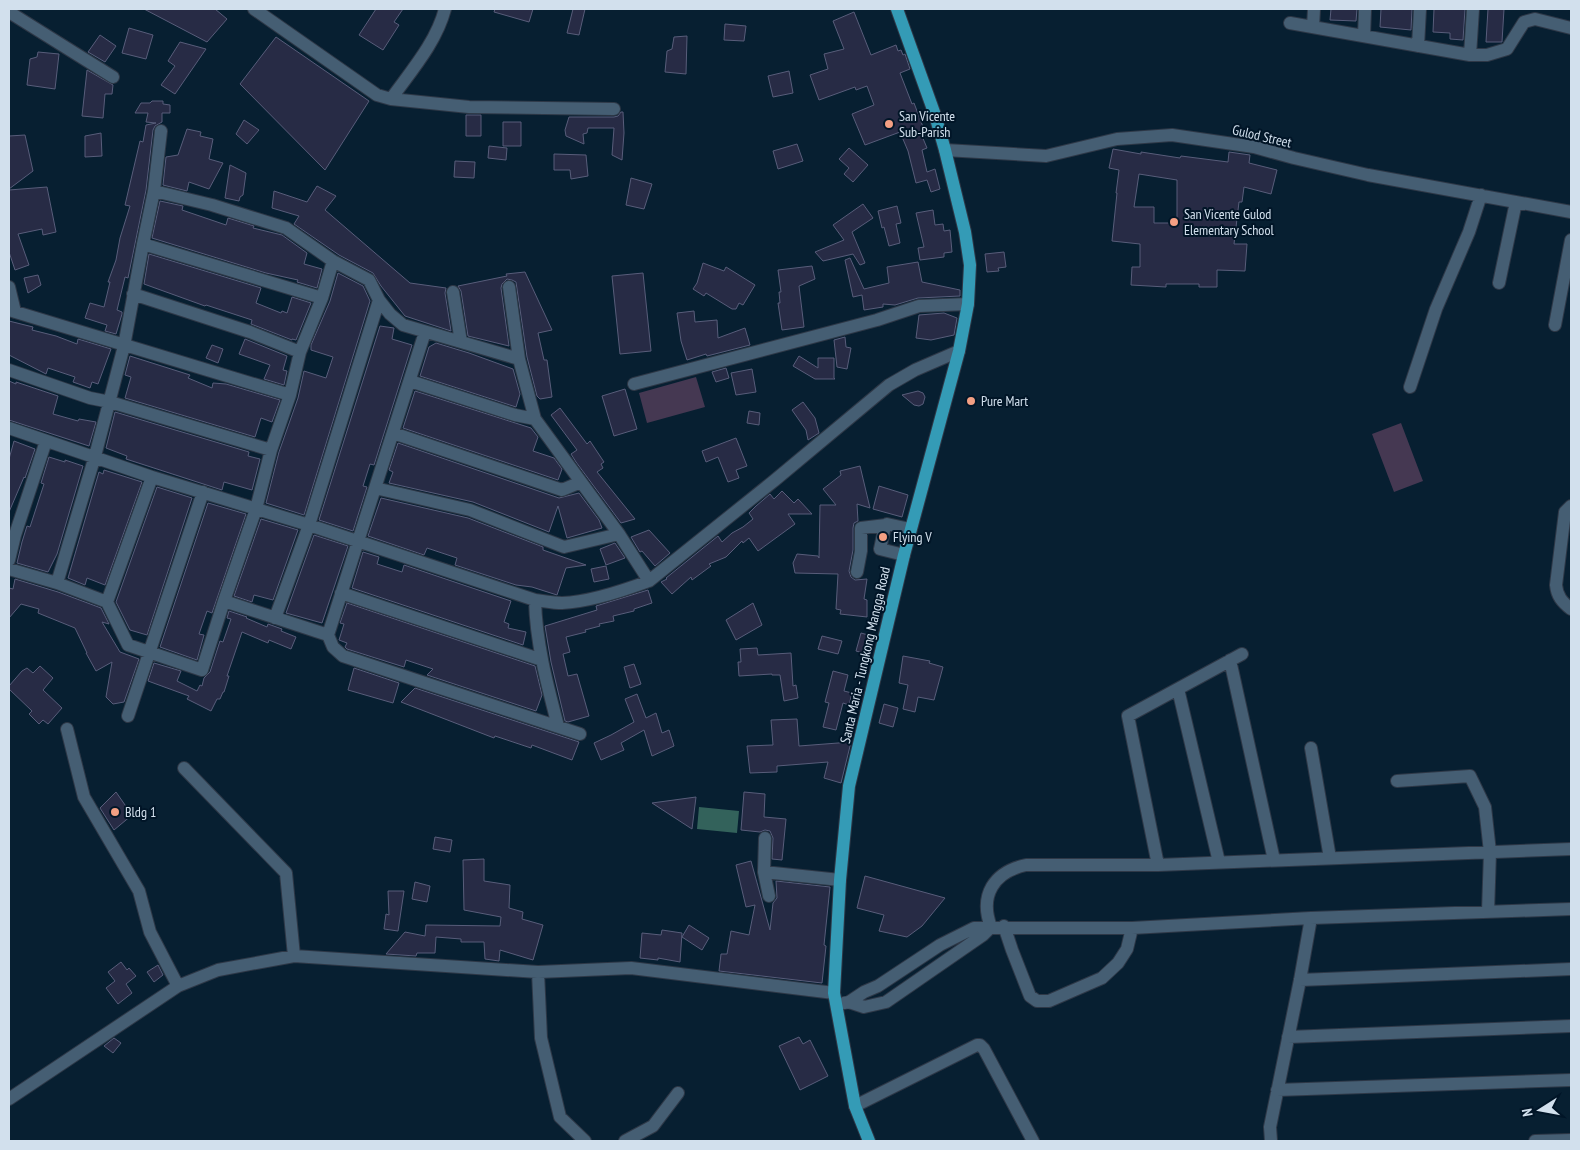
<svg xmlns="http://www.w3.org/2000/svg" width="1580" height="1150" font-family="'PT Sans Narrow',sans-serif">
<rect width="100%" height="100%" fill="#071f31"/>
<path fill="#453852" d="M696 377 705 407 647 423 639 393Z
M1401 423 1423 481 1394 492 1372 434Z"/>
<path fill="#33625b" d="M699 807 739 811 737 833 697 829Z"/>
<path fill="#272b45" stroke="#585d7a" fill-rule="evenodd" d="M144 9H215L227 19 207 42Z
M376 9H403L394 22 399 25 383 50 359 35Z
M495 9H533L529 22 494 12Z
M573 9H585L579 35 567 33Z
M1331 9H1357L1356 21 1330 20Z
M1381 9H1412L1411 30 1380 27Z
M1434 9H1465L1463 40 1450 39V33L1433 32Z
M1488 9H1504L1502 42H1486Z
M854 12 871 55 896 45 898 51 901 50 903 55 905 54 910 69 900 73 912 104 914 103 926 135 922 136 927 148 922 150 927 172 935 169 940 189 931 192 927 180 916 183 908 151 900 132 865 145 852 114 874 105 867 86 856 90 855 87 819 100 810 75 828 69 824 54 844 49 833 21Z
M725 24 746 26 744 41 724 40Z
M129 28 153 35 146 59 122 53Z
M100 35 116 46 105 62 88 52Z
M687 36 686 74 665 72 667 51 672 49 674 37Z
M276 37 369 101 325 170 240 84Z
M180 42 206 49 175 94 161 85 175 66 168 61Z
M38 52 59 54 55 89 27 85 30 59 37 57Z
M87 70 113 85 112 94H105L103 118 82 116Z
M789 71 793 93 773 97 768 76Z
M152 101H163V104L170 105V113H162V122L155 126 153 130 146 190 128 278 125 277 117 310 122 312V314L116 334 105 331 107 325 85 318 90 303 104 307 110 282H108L116 260 120 238 130 206 125 205 140 141 143 142 146 125 156 123 146 122 148 113H135L141 103H150Z
M621 112H623L624 133 622 160 612 155 614 128H588L587 133 583 134 584 144 566 136 565 130 569 117H614L618 116Z
M466 115H481V136H466Z
M244 120 259 130 247 144 236 134Z
M503 122H521V146H503Z
M187 129 201 132 200 136 213 139 209 159 223 163 209 189 189 182 187 191 163 185 166 157 178 155Z
M101 133 102 156 85 157V136Z
M25 135 33 171 9 189V136Z
M797 144 803 161 778 169 773 151Z
M489 146 507 148 506 160 488 158Z
M849 148 868 165 853 182 844 174 849 168 839 159Z
M1113 149 1141 154V152L1180 158 1181 156 1228 162 1229 152 1250 155 1249 163 1277 170 1271 194 1244 187 1242 202H1239L1234 244H1247L1245 271 1217 270V287H1199V284H1166V287L1131 285 1132 267H1140V244L1112 241 1117 193H1116L1119 170 1109 168ZM1139 174 1177 180V223H1154V207H1134Z
M554 154 586 155 588 176 571 179 570 170H554Z
M455 161 475 162 474 178 454 177Z
M230 165 246 173 243 195 240 197 239 201 225 198Z
M631 178 652 184 644 209 626 205Z
M317 186 336 196 325 210 410 283 446 288 445 293 451 331 405 316 381 286 373 273 339 255 294 224 299 216 272 208 274 191 307 202Z
M47 187 56 232 43 235 42 229 18 234 29 265 15 270 9 252V190Z
M160 201 183 206 182 210 226 225 228 218 254 226 253 228 282 235 307 253 304 264 322 269 317 288 297 282 298 280 266 273 152 238Z
M863 204 873 218 852 232 865 263 860 265 853 254 823 261 815 252 844 240 833 225Z
M897 206 901 223 896 224 900 243 889 246 884 227 882 228 878 211Z
M933 210 935 225 943 224 944 231 950 230 952 252 944 253V257L920 260 918 248 924 247 916 213Z
M1004 252 1006 267 998 268 999 271 987 272 985 254Z
M149 254 261 288 256 303 281 313 282 311 287 313 292 297 311 303 296 340 292 339V340L251 324 252 320 206 305 205 306 144 284Z
M850 258 864 289 889 283 887 267 918 262 922 282 960 290V296L918 298 895 305 883 304V307L864 310 862 295 853 297 845 260Z
M703 263 724 271 726 267 755 285 743 305 739 303 736 309H732L706 293 704 296 693 289 697 283Z
M812 266 815 279 799 286 804 327 782 330 778 303H780L779 292H781L778 270Z
M525 272 552 330 538 333 544 360H547L552 397 540 399 537 396 527 357 516 282 512 280 507 279 502 284 501 288 509 346 468 336 461 291 458 286 507 276 506 274Z
M338 273 363 286 370 301 304 515 266 503 279 452 298 398 304 371 326 378 333 357 311 350V345L330 301Z
M643 273 651 351 620 354 612 276Z
M38 275 41 285 28 293 24 278Z
M694 311 695 322 717 320 718 338 745 328 750 345 707 356 706 354 687 360 681 341 677 313Z
M944 313 957 318 954 335 931 340 916 338 919 315Z
M9 321 33 327 32 330 56 336 77 344 78 339 111 349 98 384 92 382 90 388 73 382 75 377 48 368 46 374 9 355Z
M380 326 394 328 392 339 412 345 374 465 370 464 363 486 367 487 353 531 319 520Z
M845 337 846 347 851 348 847 369 837 367 834 340Z
M245 339 287 356 283 370 287 371 284 385 264 379 270 365 239 354Z
M436 343 469 353 513 369 520 394 516 407 420 376 429 347Z
M212 345 223 349 218 363 206 358Z
M130 356 190 375 188 378 212 388 213 383 226 384 280 400 272 422 261 418 255 437 125 398 131 377 125 375Z
M799 356 818 368V358H834V378L835 379H815L793 366Z
M726 368 729 378 716 382 712 372Z
M752 369 756 392 736 395 731 373Z
M9 381 16 384V382L58 396 53 414 78 421 79 419 96 422 89 446 9 420Z
M625 389 637 429 614 436 602 396Z
M415 391 531 428 538 437 533 451 554 458 562 469 558 480 403 428Z
M918 391 923 393 925 397 923 404 919 406 914 405 902 395Z
M803 402 815 418 819 433 808 440 806 430 792 410Z
M560 408 587 444 590 441 604 462 601 464 603 468 597 472 635 519 621 523 576 462 571 454 577 450 551 415Z
M749 411 760 413 759 425 747 423Z
M115 412 249 452 248 456 260 459 252 490 224 482 222 490 126 459 127 456 106 448Z
M736 438 747 466 736 470 739 478 728 482 718 457 706 462 702 451Z
M14 441 35 449 25 478 24 477 9 512V459Z
M398 443 559 498 579 493 599 520 602 528 567 538 558 506 549 532 473 502 389 483 393 472 389 470Z
M49 457 65 462V460L83 466 57 554 48 572 17 563 22 542 27 526 30 527 44 484 41 483Z
M860 466 870 508 857 504 858 521 854 523 853 528V550L849 571 851 577 855 580 867 579 864 599 867 600V617L840 614 841 610 836 609 838 574 795 573 793 563 797 554 818 556 819 558 820 505H836L823 489 841 475 840 471Z
M104 470 142 482 105 585 87 578 85 585 68 578 99 472 103 474Z
M879 486 908 495 902 517 873 509Z
M157 487 192 498 147 635 130 630 116 602Z
M782 491 794 503 798 499 812 514H788L795 524 758 551 749 538 743 543 742 541 726 557 709 564 711 566 692 580 691 577 672 594 661 582 667 579 666 578 718 536 722 542 732 533 743 527 753 519 749 513 756 506 770 494 774 499Z
M381 498 468 518 543 547V550L586 565 566 568 557 595 532 587 516 585 455 565 457 558 427 548 424 555 368 536Z
M208 503 246 514 212 613 207 611 199 634 204 635 197 660 160 647Z
M261 519 298 530 273 600 254 595 252 602 234 596Z
M649 530 670 553 655 566 642 551 640 552 631 537Z
M314 535 348 546 322 623 286 613Z
M615 543 625 558 606 565 600 549Z
M363 552 379 557 377 564 402 572 404 565 511 601 504 622 509 624 508 628 526 632 523 645 352 588Z
M606 566 609 579 594 582 591 569Z
M15 579 58 592 101 608 109 624 102 622 120 652 139 659 124 702 113 704 106 697 112 662 96 671 86 653H87L75 628 38 613 39 609 21 604 9 618V588L13 589Z
M648 590 652 603 634 609V611L613 616 614 621 599 624 600 626 585 630 586 632 566 637 570 652 563 654 568 676 577 674 589 716 568 722 565 721 551 662 545 626 597 610 596 606Z
M347 603 535 666 542 695 536 711 427 675 433 669 406 660 404 667 347 649 345 647 347 643 339 640 344 624 340 623Z
M753 603 762 625 736 640 726 620Z
M229 611 247 617 246 618 267 627 268 624 282 629 281 631 296 637 291 649 269 640 268 643 242 632 227 676H229L224 692H223L220 699H217L211 711 187 699 189 696 148 681 154 663 181 671 177 681 197 691 200 685 202 686 204 678 210 672 220 641 223 642 231 619 227 618Z
M861 633 872 636 867 654 856 651Z
M822 636 842 641 838 654 818 649Z
M757 648 758 655 791 653 793 686 796 685 798 698 784 701 780 675H772V674L739 676 738 662H741L740 649Z
M903 656 930 661 929 663 943 667 934 700 918 697 915 712 903 709 908 685 899 683Z
M634 664 641 684 630 688 624 667Z
M40 666 53 678 43 690 62 708 48 724 43 720 39 724 29 714 32 711 9 689V686L22 671 27 668 33 673Z
M354 668 399 683 393 703 348 690Z
M833 671 848 675 844 691 852 693 849 705 843 703 836 730 823 727 829 703 825 702Z
M415 688 579 742 572 760 532 745 531 748 495 736 494 738 401 702Z
M637 694 646 718 656 713 662 733 669 730 674 746 652 756 644 730 621 743 624 750 601 760 594 743 611 735 634 722 625 699Z
M884 704 898 708 893 727 879 723Z
M797 719 799 746 851 742 841 783 824 778 828 762 777 766V772L750 773 747 746 773 745 771 720Z
M116 792 132 815 114 830 100 808Z
M744 792 765 794 764 817 786 819 782 860 772 859 773 838 770 831 765 830 760 832 741 830Z
M696 797 692 829 652 803Z
M435 837 452 840 450 852 433 849Z
M484 859V881L510 885 509 908 523 912 522 919 543 925 533 960 500 950 499 961 485 959 484 942H461V939L436 937 435 953H417L416 956 386 954 405 932 425 936 426 925 500 926 501 917 464 910 463 860Z
M751 861 770 930 773 903 777 898 776 881 830 887 824 945 826 946 822 983 719 971 721 954H727L731 931 749 935 755 905 746 907 736 865Z
M865 876 945 898 922 926 907 937 879 931 884 915 857 908Z
M415 882 430 886 427 902 412 899Z
M388 891H404L398 931 384 929 386 914 389 915Z
M689 925 709 938 702 950 682 937Z
M662 930 682 933 680 962 658 958V960L640 958 642 933 661 935Z
M121 962 127 970 129 968 136 976 126 984 132 993 118 1004 106 988 115 981 108 972Z
M158 965 163 975 154 982 147 972Z
M799 1037 803 1044 810 1040 828 1076 800 1090 779 1046Z
M114 1038 121 1043 113 1053 104 1046Z"/>
<g fill="none" stroke-linecap="round" stroke-linejoin="round">
<g stroke="#2e3847" stroke-width="14">
<path id="minor" d="M254 9 377 95 391 99C411 71 436 43 445 9
M9 12 113 77
M1290 23 1470 55H1487L1507 49 1524 22 1535 19 1571 28
M1313 27 1314 9
M1364 36 1365 9
M1418 46 1420 9
M1470 55 1473 9
M391 99 469 107 614 109
M945 150 1046 156 1117 139 1172 135 1254 147 1294 158 1368 175 1571 212
M154 191 212 205 286 228 333 261 369 280 379 300 390 314 403 325 519 359 535 419 619 534 649 581
M143 244 154 191 161 131
M1499 283 1516 202
M9 287 15 312
M509 287 519 359
M453 292 461 342
M133 294 250 332 300 352
M9 310 290 395
M1555 325 1571 240
M9 370 90 398 110 402 271 450
M410 381 515 415 535 419
M634 384 877 320 919 306 968 304
M1410 387 1436 309 1469 232 1481 195
M9 428 152 477 309 525 535 600C544 601 553 603 562 603 587 602 625 590 649 581L775 480 889 385 915 370 959 351
M393 433 562 490 581 482
M375 488 470 510 564 547 619 534
M1571 506 1565 512 1556 585C1557 596 1562 602 1571 609
M904 555 880 549 885 526 887 524 910 529
M9 560 15 535 46 441
M9 569 57 583 107 602 128 645 202 670 224 601 256 509 271 450 290 395 300 352 322 298 333 261
M857 572 861 551V528L886 525
M57 583 95 456 124 346 143 244 322 298
M341 593 542 660
M535 600C536 643 547 684 558 726
M224 601 328 635 333 647 343 656 580 734
M107 602 152 477
M275 618 309 525 379 300
M328 635 425 332
M1230 660 1274 860
M1178 689 1219 862
M128 716 203 492
M67 729 84 797 139 891 150 932 178 986
M1311 748 1330 858
M184 768 286 873 294 956
M1397 781 1470 776 1485 807 1490 852 1488 912
M765 838 764 872 769 896
M1158 865 1128 716 1242 654
M764 872 840 880
M1004 926 1012 950 1030 996 1037 1001H1049L1102 978 1118 963 1127 949 1132 928
M991 927C979 895 994 872 1026 865H1158L1571 849
M538 972 541 1038 560 1117 585 1141
M1300 980 1571 969
M849 1002 864 992 878 986 940 945 974 928H1132L1311 918 1571 909
M844 1003 849 1002 864 1007 886 1002 983 935 991 927
M1288 1037 1571 1026
M1277 1090 1571 1080
M9 1099 178 986 218 970 294 956 538 972 631 968 834 993
M855 1106 977 1045H980L984 1049 1033 1141
M625 1141 653 1126 678 1093
M1271 1141 1270 1127 1300 980 1311 918
M1535 1141 1571 1140"/>
</g>
<g stroke="#2e3847" stroke-width="14">
<path id="major" d="M869 1141 855 1106 834 993 840 880 849 786 904 555 959 351 968 304 970 265 965 232 945 150 935 115 897 9"/>
</g>
<use href="#minor" stroke="#455e73" stroke-width="12"/>
<use href="#major" stroke="#349bb6" stroke-width="12"/>
</g>
<g fill="#f39f83" stroke="#011527" stroke-width="2">
<circle cx="889" cy="124" r="5"/>
<circle cx="1174" cy="222" r="5"/>
<circle cx="971" cy="401" r="5"/>
<circle cx="883" cy="537" r="5"/>
<circle cx="115" cy="812" r="5"/>
</g>
<g text-anchor="middle" dominant-baseline="central" stroke-width="4" stroke-linejoin="round" paint-order="stroke">
<g font-size="14" fill="#d2e0ed" stroke="#011527" text-anchor="start">
<text x="899" y="116">San Vicente<tspan x="899" dy="16">Sub-Parish</tspan></text>
<text x="1184" y="214">San Vicente Gulod<tspan x="1184" dy="16">Elementary School</tspan></text>
<text x="981" y="401">Pure Mart</text>
<text x="893" y="537">Flying V</text>
<text x="125" y="812">Bldg 1</text>
</g>
<g font-size="14" fill="#d2e0ed" stroke="#011527">
<text transform="translate(1262 136) rotate(13)">Gulod Street</text>
<text transform="translate(865 655) rotate(-77)">Santa Maria - Tungkong Mangga Road</text>
</g>
</g>
<rect width="1580" height="1150" fill="none" stroke="#d2e0ed" stroke-width="20"/>
<g transform="translate(1540 1110) rotate(259)" stroke="#011527" stroke-width="4" paint-order="stroke">
<path d="M0-4L9 19L0 12L-9 19Z" fill="#d2e0ed"/>
<text y="-8" font-size="14" font-weight="bold" text-anchor="middle" fill="#d2e0ed">N</text>
</g>
</svg>
